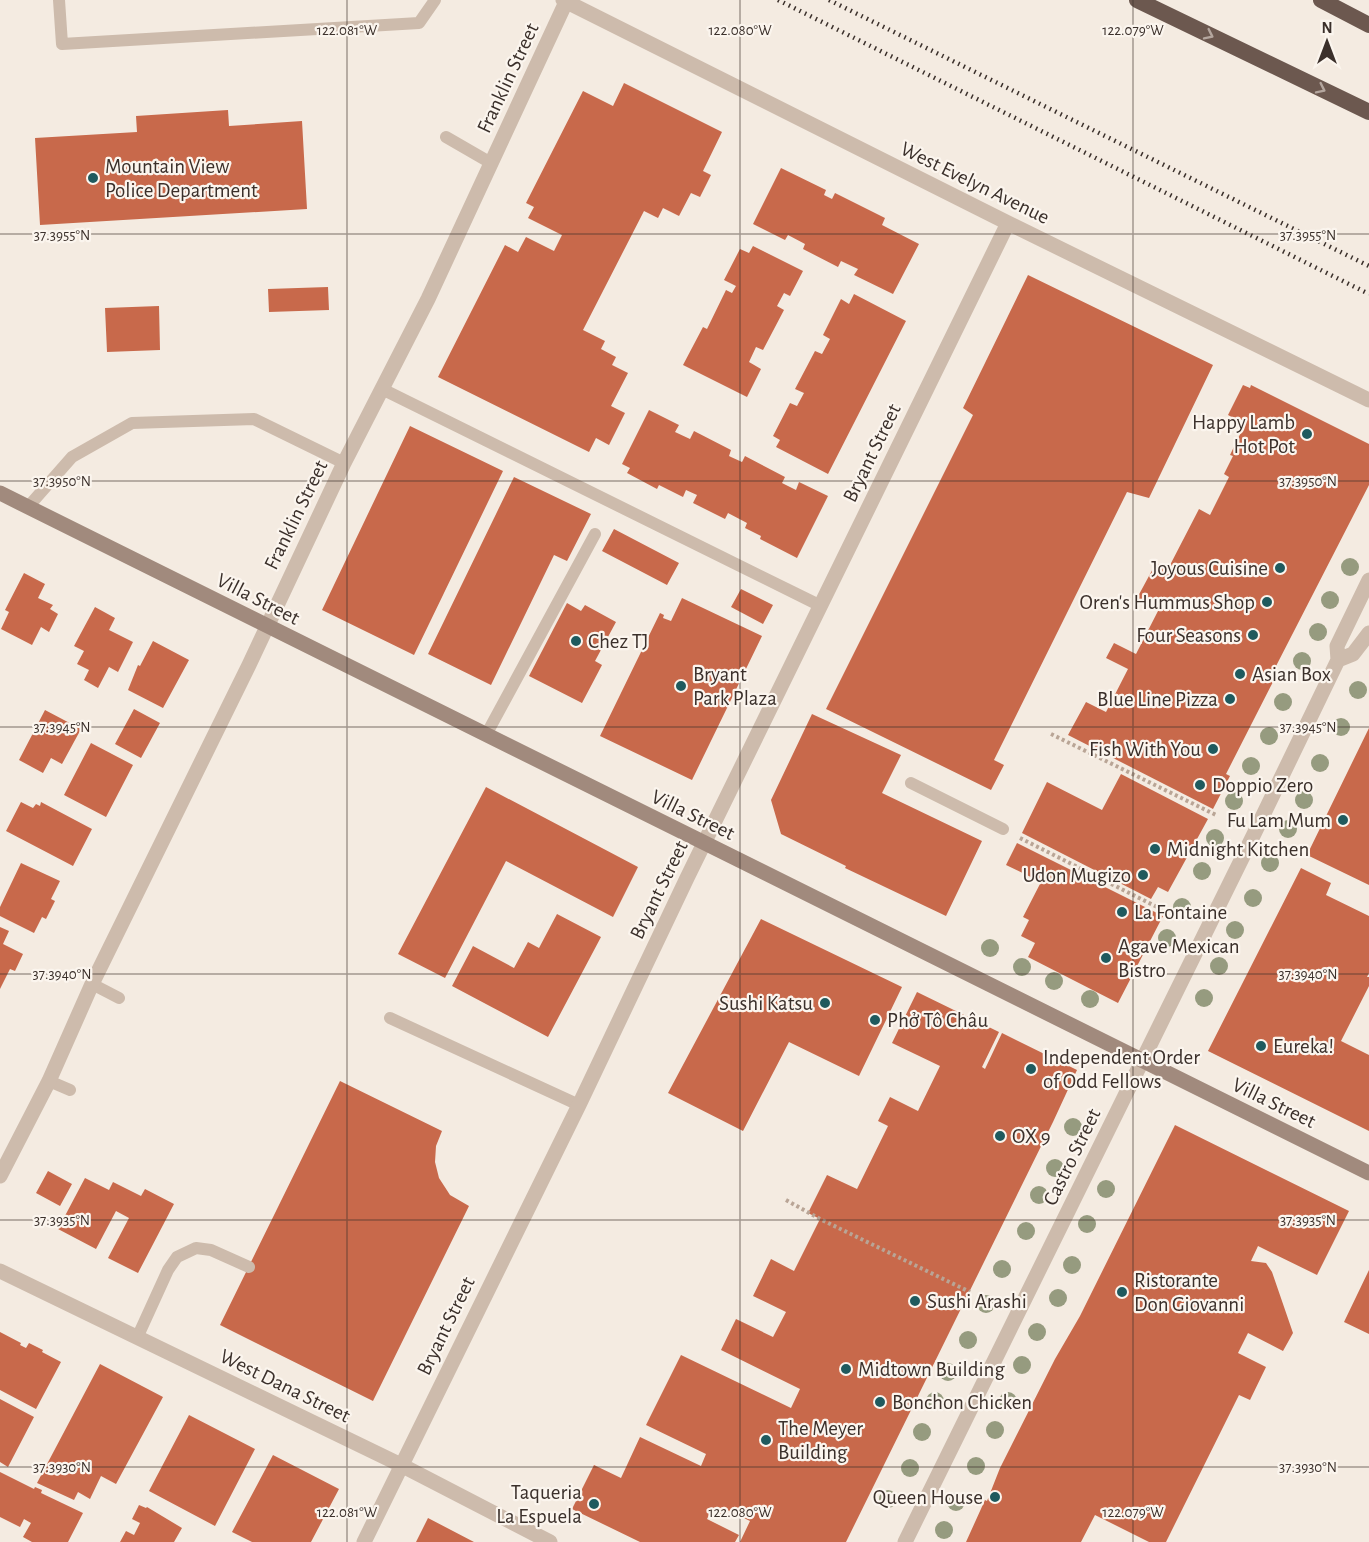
<svg xmlns="http://www.w3.org/2000/svg" width="1369" height="1542" font-family="'Alegreya Sans',sans-serif">
<rect width="100%" height="100%" fill="#f4ebe1"/>
<path fill="#c8694b" d="M624 83 722 132 703 171 711 175 700 197 691 193 679 216 663 208 658 218 644 211 583 330 605 341 601 349 616 357 612 365 628 373 611 406 625 413 609 445 596 438 589 452 438 377 505 245 518 252 526 237 554 251 562 235 528 218 534 207 526 203 583 91 613 106Z
M228 110 229 126 302 121 307 209 40 225 35 138 137 132 136 116Z
M781 168 826 190 824 195 832 199 835 193 885 218 882 225 919 244 893 294 854 275 858 269 841 261 838 267 803 249 805 244 788 235 785 240 753 224Z
M753 246 803 271 790 296 784 293 777 306 784 310 763 350 756 347 749 362 761 369 747 397 683 365 703 327 707 329 726 290 732 293 736 286 724 280 740 249 749 253Z
M1028 275 1213 365 1149 498 1127 492 994 760 1004 765 991 790 826 709 973 415 963 408Z
M328 287 329 310 269 312 268 289Z
M854 294 906 321 828 474 776 447 780 440 773 436 790 403 797 406 804 393 795 389 815 351 822 354 830 339 823 335 841 299 849 304Z
M159 306 160 350 107 352 105 308Z
M1243 385 1250 388 1251 385 1369 444V485L1274 670 1278 672 1226 774 1230 776 1213 809 1068 735 1086 702 1106 712 1128 669 1106 658 1114 643 1136 654 1158 611 1136 600 1156 563 1168 569 1199 509 1210 515 1229 477 1224 474 1233 456 1230 455 1245 424 1228 415Z
M649 410 679 425 675 432 690 439 694 431 731 450 729 456 731 457 742 462 745 456 785 477 782 483 796 490 799 482 828 496 797 558 760 539 761 536 745 528 747 523 728 513 725 519 693 503 697 495 686 490 683 497 659 485 657 489 627 473 630 468 622 464Z
M410 426 503 471 414 655 322 610Z
M514 477 591 514 567 561 554 555 491 685 428 654Z
M614 529 679 563 667 585 602 551Z
M24 573 45 584 38 598 53 605 50 609 58 614 49 632 41 627 32 645 1 629 9 612 5 610Z
M741 589 773 605 763 624 731 607Z
M682 598 762 636 692 780 600 736 660 613 664 615 663 618 671 621Z
M567 603 581 611 585 605 616 622 595 661 602 665 582 703 529 676Z
M95 607 115 618 109 630 133 642 118 672 109 667 98 688 84 680 89 670 77 664 84 651 74 646Z
M153 641 189 660 163 708 128 690 138 665 140 666Z
M134 709 160 723 141 758 115 744Z
M45 710 81 729 62 764 51 758 43 773 19 760Z
M812 714 901 755 882 793 982 841 946 916 845 868 846 866 781 834 771 800Z
M1369 728V885L1307 855Z
M91 743 133 765 106 817 64 795Z
M1121 774 1208 819 1168 892 1158 887 1151 899 1022 833 1047 782 1102 810Z
M486 787 638 867 613 917 506 861 445 978 398 954Z
M21 802 33 808 36 804 40 806 41 802 92 829 73 866 6 831Z
M1017 843 1163 916 1118 1003 1028 957 1035 943 1021 936 1029 920 1023 917 1041 882 1006 865Z
M21 863 60 881 51 899 55 901 46 919 42 917 34 933 0 916V907Z
M1301 868 1331 883 1326 895 1369 916V973L1367 977H1369V986L1341 1041 1369 1055V1131L1208 1051Z
M557 914 601 937 548 1037 452 986 473 946 514 968 528 942 539 948Z
M761 919 902 987 859 1076 789 1042 743 1131 668 1093Z
M0 927 9 931 3 944 23 954 15 971 10 969 0 989Z
M917 992 999 1032 982 1067 985 1069 1002 1033 1077 1070 1053 1122 846 1542H740L750 1521 727 1510 723 1517 711 1511 707 1519 739 1535 735 1542H640L572 1509 594 1465 621 1478 640 1437 701 1466 706 1454 646 1425 681 1355 791 1408 800 1389 721 1350 736 1319 773 1337 786 1312 753 1296 771 1259 794 1271 820 1219 808 1213 827 1175 857 1189 888 1126 878 1121 890 1097 918 1111 940 1066 892 1043Z
M340 1081 442 1131 436 1146 435 1162 439 1178 450 1195 469 1206 373 1401 220 1325Z
M1175 1125 1349 1211 1317 1275 1258 1246 1251 1261 1266 1263 1272 1272 1293 1333 1283 1351 1248 1333 1238 1353 1266 1367 1250 1400 1239 1395 1166 1542H1149L1095 1515 1081 1542H966L985 1500 987 1501 1000 1468 1055 1359 1080 1316Z
M48 1171 72 1184 60 1206 36 1193Z
M85 1178 109 1190 113 1182 141 1196 145 1189 174 1204 138 1273 108 1258 129 1218 116 1211 96 1249 58 1229Z
M1369 1270V1334L1344 1322Z
M0 1332 21 1343 20 1345 26 1348 29 1343 43 1350 42 1352 61 1362 36 1409 0 1390Z
M100 1364 163 1397 116 1484 101 1476 90 1499 78 1492 74 1500 37 1483Z
M0 1399 34 1417 8 1467 0 1462Z
M189 1415 255 1449 215 1526 149 1491Z
M273 1455 339 1489 311 1542H252L232 1532Z
M0 1472 34 1489 35 1487 42 1490 41 1493 83 1513 68 1542H32L23 1537 31 1523 24 1519 20 1527 0 1517Z
M139 1505 146 1508 147 1507 182 1528 174 1542H120L126 1531 134 1535 140 1523 132 1519Z
M428 1518 474 1542H416Z"/>
<g fill="none" stroke-linecap="round" stroke-linejoin="round">
<path stroke="#b9a596" stroke-width="4" stroke-dasharray="3 3" stroke-linecap="butt" d="M1051 734 1216 815
M1020 838 1167 912
M786 1200 820 1219 970 1292"/>
<path stroke="#cdbbac" stroke-width="12" d="M59 0 62 44 419 23 435 0
M446 137 491 163
M382 389 821 606
M28 507 72 457 132 423 254 419 344 463
M486 735 595 534
M911 783 1003 829
M92 984 119 998
M390 1018 579 1105
M49 1081 70 1090
M137 1338 168 1270 177 1257 196 1248 211 1250 249 1267"/>
<path stroke="#cdbbac" stroke-width="15" d="M1338 660 1353 654 1369 633
M905 1542 1254 834 1338 660 1337 646 1369 580"/>
<path stroke="#cdbbac" stroke-width="15" d="M563 0 1008 223 1369 400
M0 1176 49 1081 92 984 249 665 344 463 428 299 566 2
M0 1271 401 1465 550 1542
M364 1542 579 1105 687 878 1008 223"/>
<path stroke="#a18a7d" stroke-width="15" d="M0 493 1369 1173"/>
<path stroke="#6c584f" stroke-width="16" d="M1137 0 1369 112
M1321 0 1369 25"/>
<path stroke="#3b302b" stroke-width="4.5" stroke-dasharray="1.5 4.5" stroke-linecap="butt" d="M778 0 1369 294
M829 0 1369 266"/>
</g>
<g fill="#969b7f">
<circle cx="1350" cy="567" r="9"/>
<circle cx="1330" cy="600" r="9"/>
<circle cx="1318" cy="632" r="9"/>
<circle cx="1302" cy="661" r="9"/>
<circle cx="1358" cy="690" r="9"/>
<circle cx="1283" cy="702" r="9"/>
<circle cx="1341" cy="727" r="9"/>
<circle cx="1269" cy="736" r="9"/>
<circle cx="1320" cy="763" r="9"/>
<circle cx="1251" cy="766" r="9"/>
<circle cx="1304" cy="800" r="9"/>
<circle cx="1234" cy="801" r="9"/>
<circle cx="1288" cy="829" r="9"/>
<circle cx="1215" cy="838" r="9"/>
<circle cx="1270" cy="863" r="9"/>
<circle cx="1202" cy="871" r="9"/>
<circle cx="1253" cy="898" r="9"/>
<circle cx="1182" cy="907" r="9"/>
<circle cx="1235" cy="930" r="9"/>
<circle cx="1167" cy="938" r="9"/>
<circle cx="990" cy="948" r="9"/>
<circle cx="1219" cy="966" r="9"/>
<circle cx="1022" cy="967" r="9"/>
<circle cx="1054" cy="981" r="9"/>
<circle cx="1204" cy="998" r="9"/>
<circle cx="1090" cy="999" r="9"/>
<circle cx="1073" cy="1127" r="9"/>
<circle cx="1055" cy="1168" r="9"/>
<circle cx="1106" cy="1189" r="9"/>
<circle cx="1039" cy="1195" r="9"/>
<circle cx="1087" cy="1224" r="9"/>
<circle cx="1026" cy="1231" r="9"/>
<circle cx="1072" cy="1265" r="9"/>
<circle cx="1002" cy="1269" r="9"/>
<circle cx="1058" cy="1298" r="9"/>
<circle cx="986" cy="1304" r="9"/>
<circle cx="1037" cy="1332" r="9"/>
<circle cx="968" cy="1340" r="9"/>
<circle cx="1022" cy="1365" r="9"/>
<circle cx="948" cy="1372" r="9"/>
<circle cx="935" cy="1401" r="9"/>
<circle cx="1008" cy="1401" r="9"/>
<circle cx="995" cy="1430" r="9"/>
<circle cx="922" cy="1432" r="9"/>
<circle cx="976" cy="1466" r="9"/>
<circle cx="910" cy="1468" r="9"/>
<circle cx="888" cy="1499" r="9"/>
<circle cx="956" cy="1502" r="9"/>
<circle cx="944" cy="1530" r="9"/>
</g>
<defs><path id="oneway-chevron" d="M-2-3.5L2.5 0L-2 3.5" fill="none" stroke-width="1.6" stroke-linecap="round" stroke-linejoin="round" transform="scale(1.5)"/></defs>
<g stroke="#b4a69e">
<use href="#oneway-chevron" transform="translate(1209 35) rotate(26)"/>
<use href="#oneway-chevron" transform="translate(1321 89) rotate(26)"/>
</g>
<path fill="none" stroke="#3b302b" stroke-width="1.5" stroke-opacity="0.45" d="M347 0V1542M740 0V1542M1133 0V1542M0 234H1369M0 481H1369M0 727H1369M0 974H1369M0 1220H1369M0 1467H1369"/>
<g fill="#1f5a5e" stroke="#fbf5ee" stroke-width="2">
<circle cx="93" cy="178" r="6"/>
<circle cx="1307" cy="434" r="6"/>
<circle cx="1280" cy="568" r="6"/>
<circle cx="1267" cy="602" r="6"/>
<circle cx="1253" cy="635" r="6"/>
<circle cx="576" cy="641" r="6"/>
<circle cx="1240" cy="674" r="6"/>
<circle cx="681" cy="686" r="6"/>
<circle cx="1230" cy="699" r="6"/>
<circle cx="1213" cy="749" r="6"/>
<circle cx="1200" cy="785" r="6"/>
<circle cx="1343" cy="820" r="6"/>
<circle cx="1155" cy="849" r="6"/>
<circle cx="1143" cy="875" r="6"/>
<circle cx="1122" cy="912" r="6"/>
<circle cx="1106" cy="958" r="6"/>
<circle cx="825" cy="1003" r="6"/>
<circle cx="875" cy="1020" r="6"/>
<circle cx="1261" cy="1046" r="6"/>
<circle cx="1031" cy="1069" r="6"/>
<circle cx="1000" cy="1136" r="6"/>
<circle cx="1122" cy="1292" r="6"/>
<circle cx="915" cy="1301" r="6"/>
<circle cx="846" cy="1369" r="6"/>
<circle cx="880" cy="1402" r="6"/>
<circle cx="766" cy="1440" r="6"/>
<circle cx="995" cy="1497" r="6"/>
<circle cx="594" cy="1504" r="6"/>
</g>
<g text-anchor="middle" dominant-baseline="central" stroke-width="4.5" stroke-linejoin="round" paint-order="stroke">
<g font-size="21" fill="#3b302b" stroke="#fbf5ee">
<text transform="translate(508 78) rotate(-65)">Franklin Street</text>
<text transform="translate(975 183) rotate(26)">West Evelyn Avenue</text>
<text transform="translate(872 453) rotate(-64)">Bryant Street</text>
<text transform="translate(296 515) rotate(-64)">Franklin Street</text>
<text transform="translate(258 599) rotate(27)">Villa Street</text>
<text transform="translate(693 815) rotate(26)">Villa Street</text>
<text transform="translate(659 890) rotate(-64)">Bryant Street</text>
<text transform="translate(1274 1103) rotate(26)">Villa Street</text>
<text transform="translate(1072 1157) rotate(-64)">Castro Street</text>
<text transform="translate(446 1326) rotate(-64)">Bryant Street</text>
<text transform="translate(285 1386) rotate(26)">West Dana Street</text>
</g>
<g font-size="21" fill="#3b302b" stroke="#fbf5ee" text-anchor="start">
<text x="105" y="166">Mountain View<tspan x="105" dy="24">Police Department</tspan></text>
<text x="1295" y="422" text-anchor="end">Happy Lamb<tspan x="1295" dy="24">Hot Pot</tspan></text>
<text x="1268" y="568" text-anchor="end">Joyous Cuisine</text>
<text x="1255" y="602" text-anchor="end">Oren's Hummus Shop</text>
<text x="1241" y="635" text-anchor="end">Four Seasons</text>
<text x="588" y="641">Chez TJ</text>
<text x="693" y="674">Bryant<tspan x="693" dy="24">Park Plaza</tspan></text>
<text x="1252" y="674">Asian Box</text>
<text x="1218" y="699" text-anchor="end">Blue Line Pizza</text>
<text x="1201" y="749" text-anchor="end">Fish With You</text>
<text x="1212" y="785">Doppio Zero</text>
<text x="1331" y="820" text-anchor="end">Fu Lam Mum</text>
<text x="1167" y="849">Midnight Kitchen</text>
<text x="1131" y="875" text-anchor="end">Udon Mugizo</text>
<text x="1134" y="912">La Fontaine</text>
<text x="1118" y="946">Agave Mexican<tspan x="1118" dy="24">Bistro</tspan></text>
<text x="813" y="1003" text-anchor="end">Sushi Katsu</text>
<text x="887" y="1020">Phở Tô Châu</text>
<text x="1273" y="1046">Eureka!</text>
<text x="1043" y="1057">Independent Order<tspan x="1043" dy="24">of Odd Fellows</tspan></text>
<text x="1012" y="1136">OX 9</text>
<text x="1134" y="1280">Ristorante<tspan x="1134" dy="24">Don Giovanni</tspan></text>
<text x="927" y="1301">Sushi Arashi</text>
<text x="858" y="1369">Midtown Building</text>
<text x="892" y="1402">Bonchon Chicken</text>
<text x="778" y="1428">The Meyer<tspan x="778" dy="24">Building</tspan></text>
<text x="582" y="1492" text-anchor="end">Taqueria<tspan x="582" dy="24">La Espuela</tspan></text>
<text x="983" y="1497" text-anchor="end">Queen House</text>
</g>
</g>
<g font-size="15" text-anchor="middle" fill="#3b302b" stroke="#fbf5ee" stroke-width="4.5" stroke-linejoin="round" paint-order="stroke">
<text x="347" y="35">122.081°W</text>
<text x="740" y="35">122.080°W</text>
<text x="1133" y="35">122.079°W</text>
<text x="62" y="240">37.3955°N</text>
<text x="1308" y="240">37.3955°N</text>
<text x="62" y="486">37.3950°N</text>
<text x="1308" y="486">37.3950°N</text>
<text x="62" y="732">37.3945°N</text>
<text x="1308" y="732">37.3945°N</text>
<text x="62" y="979">37.3940°N</text>
<text x="1308" y="979">37.3940°N</text>
<text x="62" y="1225">37.3935°N</text>
<text x="1308" y="1225">37.3935°N</text>
<text x="62" y="1472">37.3930°N</text>
<text x="1308" y="1472">37.3930°N</text>
<text x="347" y="1517">122.081°W</text>
<text x="740" y="1517">122.080°W</text>
<text x="1133" y="1517">122.079°W</text>
</g>
<g transform="translate(1327 42)" stroke="#fbf5ee" stroke-width="4.5" paint-order="stroke">
<path d="M0-4.5L10 22L0 15L-10 22Z" fill="#3b302b"/>
<text y="-9" font-size="16" font-weight="bold" text-anchor="middle" fill="#3b302b">N</text>
</g>
</svg>
